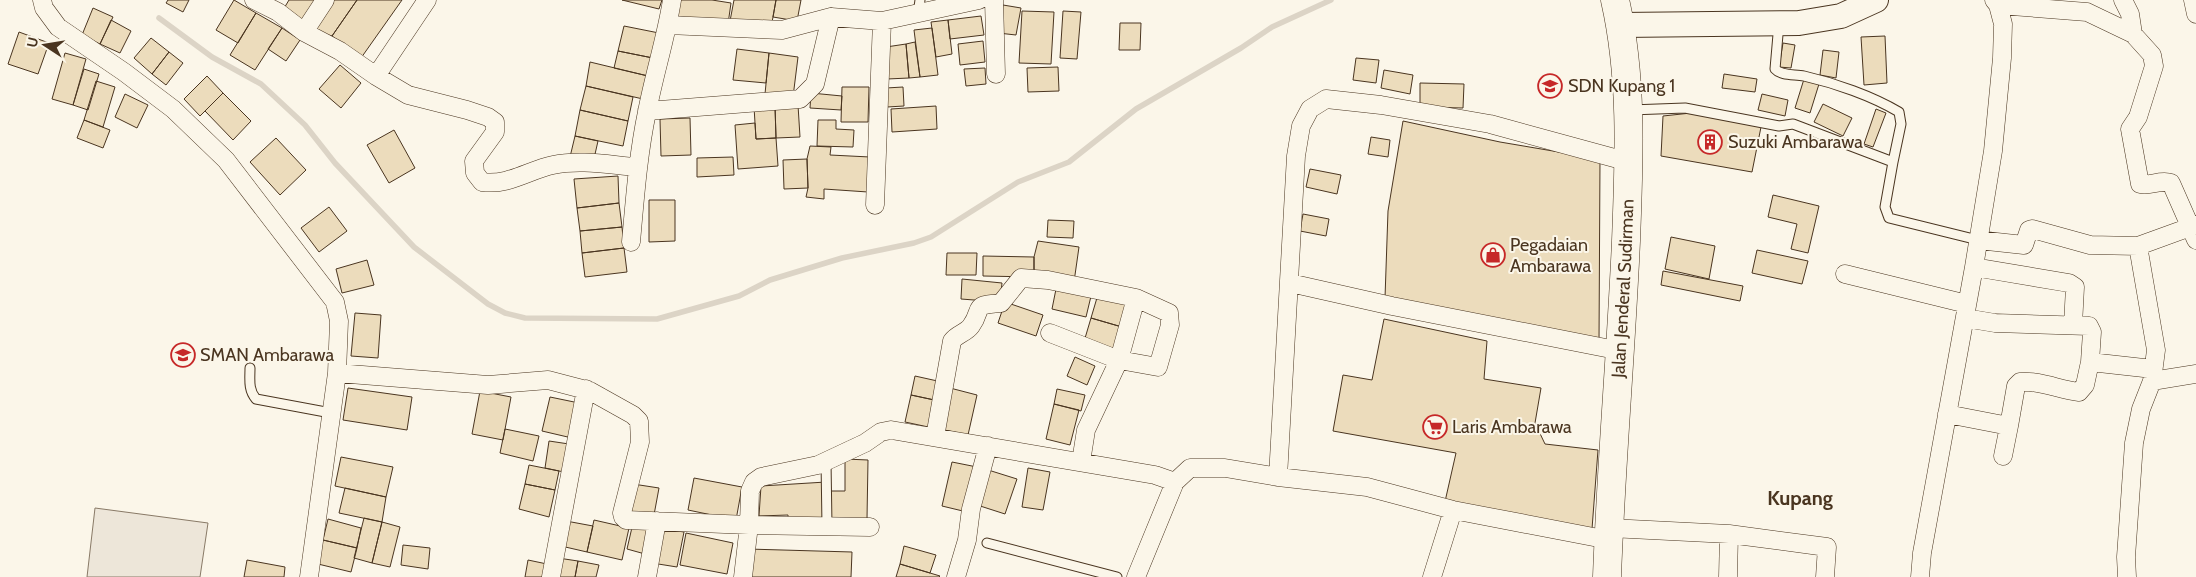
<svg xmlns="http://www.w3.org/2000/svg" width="2196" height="577" font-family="Cabin,sans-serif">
<rect width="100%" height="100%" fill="#fbf6e9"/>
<path fill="#ede6d9" stroke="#887966" d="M95 508 208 523 200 577H87Z"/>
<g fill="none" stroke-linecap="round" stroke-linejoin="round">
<path stroke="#dcd4c6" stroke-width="5.5" d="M159 18 212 57 261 84 305 125 335 163 414 247 488 304 505 313 525 318 657 319 739 296 770 280 842 258 914 243 931 237 1018 182 1069 162 1136 109 1241 48 1272 27 1331 0"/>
</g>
<path fill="#ecdcbc" stroke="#4a3520" d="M168 0H189L183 12 166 3Z
M234 0 256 13 238 43 216 30Z
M289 0H320L306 24 283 10Z
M333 0H357L332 36 313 31Z
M357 0H402L361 58 332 36Z
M622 0H662L659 9Z
M679 0H712L731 3 728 24 676 16Z
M734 0H776L771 28 730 21Z
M776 0H801L797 21 773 17Z
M1003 5 1021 8 1016 35 998 33Z
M93 8 113 17 100 44 82 35Z
M1022 11 1054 12 1051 64 1019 63Z
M1063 11 1081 12 1077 59 1060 58Z
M256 13 282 28 255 70 230 55Z
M981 16 984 35 950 39 948 20Z
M111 20 131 31 120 53 100 44Z
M948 20 952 54 936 57 931 22Z
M1120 23H1141L1140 50H1119Z
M624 26 659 33 653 58 618 51Z
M282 28 300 40 286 61 268 49Z
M932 28 938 75 920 77 914 30Z
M19 32 49 43 38 74 8 64Z
M1885 36 1887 83 1864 85 1861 37Z
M151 38 169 52 152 74 134 58Z
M983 41 985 62 960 65 958 44Z
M915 42 920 77 909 78 906 44Z
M1783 43 1795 45 1791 68 1779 67Z
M906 44 909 78 887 79 886 47Z
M737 49 769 53 766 83 733 80Z
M1823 50 1839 52 1836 78 1820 75Z
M618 51 653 58 648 76 614 68Z
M169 52 183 63 166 85 152 74Z
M65 53 86 59 73 105 52 99Z
M769 53 798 57 793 97 765 94Z
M1356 58 1379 60 1376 83 1353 80Z
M590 62 648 76 643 99 586 86Z
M340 65 361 83 341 108 319 89Z
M1058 67 1059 91 1028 92 1027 68Z
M985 68 986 84 966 86 964 69Z
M84 69 99 74 88 110 73 105Z
M1384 70 1413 75 1410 94 1381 88Z
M1724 74 1757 79 1755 92 1722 88Z
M207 76 223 93 200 116 184 99Z
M1804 79 1819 84 1810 113 1795 108Z
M96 81 115 87 103 127 84 120Z
M1420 83 1464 84 1463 108 1420 107Z
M586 86 633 97 628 121 580 110Z
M842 87H869L868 122H841Z
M903 87 904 106 887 107 886 88Z
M223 93 251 121 233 140 205 111Z
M811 93 842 96 841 110 810 108Z
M125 94 148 105 137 128 115 117Z
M1762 94 1788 100 1785 116 1758 110Z
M1823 104 1852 118 1843 136 1814 122Z
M798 105 800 137 776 138 775 106Z
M775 106 776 138 756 139 754 107Z
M936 106 937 129 892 132 891 109Z
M1876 109 1886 113 1873 147 1864 144Z
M580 110 628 121 623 146 575 136Z
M1691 113 1761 127 1752 172 1661 156 1663 116Z
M690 118 691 155 661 156 660 119Z
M84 120 110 130 103 148 77 138Z
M818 120H836V129L854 130 853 147 817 146Z
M1403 121 1500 142 1600 159 1599 343 1385 298 1388 211Z
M755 123 756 139 776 138 778 166 738 169 735 125Z
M394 130 415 168 389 183 367 145Z
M575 136 598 141 593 163 570 157Z
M1371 137 1390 140 1388 157 1368 154Z
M276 138 306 170 280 195 250 162Z
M810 146 831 147 830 155 870 157 868 192 824 189V199L806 197 808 188 807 159Z
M733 157 734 175 697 177V158Z
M807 159 808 188 784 189 783 160Z
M1310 169 1341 175 1337 194 1306 187Z
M618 176 619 203 577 208 574 179Z
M1773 195 1819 206 1808 253 1791 249 1797 224 1768 217Z
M649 200H675V241L649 242Z
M619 203 622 227 580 231 577 208Z
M329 207 347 231 319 252 301 228Z
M1303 214 1329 219 1326 236 1300 231Z
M1048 220 1074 221 1073 238 1047 237Z
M622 227 624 248 582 253 580 231Z
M1671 237 1715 246 1709 279 1665 269Z
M1038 241 1079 247 1074 282 1034 277V257Z
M624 248 627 272 585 277 582 253Z
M1757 250 1808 261 1802 284 1752 273Z
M947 253H977L976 275H946Z
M983 256 1034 257V277L983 276Z
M367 260 374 285 342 293 336 269Z
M1663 271 1743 286 1740 301 1661 285Z
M962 279 1002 283 1000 302 961 299Z
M1057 284 1092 292 1086 317 1052 309Z
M1099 291 1129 300 1122 327 1091 318Z
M1005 302 1043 315 1036 336 998 323Z
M355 313 381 315 378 358 351 356Z
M1091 318 1122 327 1114 354 1083 345Z
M1384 319 1487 341 1484 379 1541 388 1535 423 1545 444 1598 450 1592 529 1444 506 1456 453 1333 431 1343 375 1372 380Z
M1075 357 1095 366 1087 385 1067 376Z
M915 376 942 382 939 401 911 395Z
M348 388 412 397 407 430 343 420Z
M950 388 977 395 968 435 940 429Z
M1057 389 1085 395 1081 411 1054 404Z
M480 391 511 397 503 440 472 434Z
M911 395 939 401 933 428 905 422Z
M550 397 579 403 572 438 542 431Z
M1054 404 1079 410 1070 445 1046 439Z
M505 429 539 436 533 461 500 453Z
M549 441 569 444 564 472 545 468Z
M341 457 393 467 386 497 335 486Z
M845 459 868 460 867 519 829 518 830 491H845Z
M952 462 977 467 967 512 942 506Z
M529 465 559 471 555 490 525 484Z
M1028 468 1050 472 1043 510 1022 507Z
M985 469 1017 479 1005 514 974 504Z
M694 478 742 487 736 520 688 510Z
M826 482 825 523H788V515L759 516 761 486Z
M525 484 555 490 549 517 519 509Z
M633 484 659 488 654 515 628 511Z
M345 488 386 497 382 522 339 513Z
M364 518 382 522 372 563 354 558Z
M328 519 361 528 357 548 323 540Z
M594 520 629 528 622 560 587 552Z
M566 521 593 526 587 552 561 546Z
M382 522 400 527 390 567 372 563Z
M633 523 651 527 645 554 627 549Z
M658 528 684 532 677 567 652 563Z
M686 533 733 543 727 574 680 565Z
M323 540 357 548 351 572 318 564Z
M403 545 430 548 428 569 401 565Z
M904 546 936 555 930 573 900 564Z
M747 549 852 552 851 577H746Z
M558 558 578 561 575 577H555Z
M247 560 285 567 284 577H244Z
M528 560 547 564 545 577H525Z
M578 561 599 565 596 577H575Z
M900 564 940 576 939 577H896Z"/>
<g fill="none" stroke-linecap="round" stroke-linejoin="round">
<g stroke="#4a3520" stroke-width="11">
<path id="lane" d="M918 14 920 0
M1779 23 1775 69C1781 76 1795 74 1804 76 1835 83 1872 96 1899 112L1901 124 1893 162
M1630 110 1685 108 1779 126 1793 124 1893 162 1885 207 1889 218 1978 240
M250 368C250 379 248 390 256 399L331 413
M826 461 827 526
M987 543 1117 577"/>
</g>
<g stroke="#4a3520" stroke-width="19">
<path id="street" d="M42 0 44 8 58 27 124 72 173 109 226 160 335 302 339 321 337 373 309 577
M254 0 278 12 304 32 340 51 376 76 408 95 467 110 488 117 495 122V132L474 161 475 173 482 182C508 186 529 170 553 165 580 159 610 165 637 167
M994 0 996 74
M2123 0 2130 14 2133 34 2152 55 2154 66 2138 117 2130 129 2140 184C2150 187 2160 179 2171 183L2196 240
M2193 0 2196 14
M1998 5 2087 12 2133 34
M668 25 782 30 831 17 882 21 979 0
M304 32 325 0
M376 76 427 0
M647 111 800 99 815 84 831 17
M875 205 882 21
M1978 240 2024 245 2029 230 2032 229 2090 245 2138 246 2196 225
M631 242C635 198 638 155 647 112 654 75 666 38 672 0
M1974 267 2069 283 2075 287 2073 325
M1845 274 1967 304
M1290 283 1392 306 1621 351
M1965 318 1995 323 2089 326 2092 332 2090 362 2153 369
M1050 333 1119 360 1158 367 1170 325 1169 313 1136 298
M337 373 488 385 548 380 590 391 633 415 639 421 640 442 622 513 623 517 626 520 749 525 870 527
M2152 381 2196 374
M1947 414 2009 426 2016 386 2020 382C2039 380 2060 390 2079 392L2085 385 2090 362
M935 437 952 341C957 334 966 333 971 326 984 308 970 305 1001 303L1021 278 1048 280 1136 298 1119 360 1086 430 1081 462
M2003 456 2009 426
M1610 528 1729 534 1827 547 1825 577
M1609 540 1453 510 1367 487 1278 477 1296 156 1301 126 1310 109 1326 99 1381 105 1490 124 1629 162
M551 577 586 389
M647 577 657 521
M743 577 749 525 750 491 754 482 761 477 818 465 865 443 881 432 891 430 1155 475 1175 482
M956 577 967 540 971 509 988 446
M1136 577 1175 482 1190 468H1225L1278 477
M1432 577 1453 510
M1728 577 1729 534
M1920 577 1922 553 1974 267 1993 151 2002 58 2003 24 1998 5 1994 0
M2127 577 2126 557 2134 443 2141 409 2152 381 2156 350 2138 246"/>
</g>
<g stroke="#4a3520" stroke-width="26">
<path id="secondary" d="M1621 25 1799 23 1841 16 1876 0"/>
</g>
<g stroke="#4a3520" stroke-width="29">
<g id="primary">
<path id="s1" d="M1607 577C1611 465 1621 353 1626 241 1629 161 1633 79 1615 0"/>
</g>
</g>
<use href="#lane" stroke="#fbf6e9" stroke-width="9"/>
<use href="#street" stroke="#fbf6e9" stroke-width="18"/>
<use href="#secondary" stroke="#fbf6e9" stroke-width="24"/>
<use href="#primary" stroke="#fbf6e9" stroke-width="28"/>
</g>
<defs>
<g id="school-ring" transform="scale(1.25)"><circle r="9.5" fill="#fbf6e9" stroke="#c62828" stroke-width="1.5"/><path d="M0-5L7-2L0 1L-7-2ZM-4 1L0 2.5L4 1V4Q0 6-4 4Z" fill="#c62828"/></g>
<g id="building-ring" transform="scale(1.25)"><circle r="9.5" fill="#fbf6e9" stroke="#c62828" stroke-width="1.5"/><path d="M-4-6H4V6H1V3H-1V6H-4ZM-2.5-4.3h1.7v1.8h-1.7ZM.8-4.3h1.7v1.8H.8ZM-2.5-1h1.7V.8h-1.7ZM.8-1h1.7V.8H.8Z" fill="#c62828"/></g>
<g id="shop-ring" transform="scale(1.25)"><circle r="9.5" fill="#fbf6e9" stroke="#c62828" stroke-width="1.5"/><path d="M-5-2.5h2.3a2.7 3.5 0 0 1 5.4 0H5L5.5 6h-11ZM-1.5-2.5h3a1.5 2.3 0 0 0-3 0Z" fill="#c62828"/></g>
<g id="supermarket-ring" transform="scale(1.25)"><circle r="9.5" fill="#fbf6e9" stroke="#c62828" stroke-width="1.5"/><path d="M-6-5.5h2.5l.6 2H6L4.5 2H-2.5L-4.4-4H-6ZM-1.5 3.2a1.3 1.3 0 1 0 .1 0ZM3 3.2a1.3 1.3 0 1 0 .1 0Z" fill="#c62828"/></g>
</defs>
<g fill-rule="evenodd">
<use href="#school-ring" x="1550" y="86"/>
<use href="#building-ring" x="1710" y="142"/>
<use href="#shop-ring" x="1493" y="255"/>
<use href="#school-ring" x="183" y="355"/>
<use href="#supermarket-ring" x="1435" y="427"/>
</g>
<g text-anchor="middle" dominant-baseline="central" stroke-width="4" stroke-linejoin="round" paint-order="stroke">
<g font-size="18" fill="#4a3520" stroke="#fbf6e9" text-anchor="start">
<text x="1568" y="86">SDN Kupang 1</text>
<text x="1728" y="142">Suzuki Ambarawa</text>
<text x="1510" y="245">Pegadaian<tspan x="1510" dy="21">Ambarawa</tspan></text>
<text x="200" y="355">SMAN Ambarawa</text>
<text x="1452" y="427">Laris Ambarawa</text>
</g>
<g font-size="18" fill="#4a3520" stroke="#fbf6e9">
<text stroke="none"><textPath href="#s1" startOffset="289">Jalan Jenderal Sudirman</textPath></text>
</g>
<g font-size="20" font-weight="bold" fill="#4a3520" stroke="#fbf6e9">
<text x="1800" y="498">Kupang</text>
</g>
</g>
<g transform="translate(45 45) rotate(282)" stroke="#fbf6e9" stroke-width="4" paint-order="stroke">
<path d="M0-4L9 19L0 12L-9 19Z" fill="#4a3520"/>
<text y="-8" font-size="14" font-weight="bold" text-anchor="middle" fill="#4a3520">U</text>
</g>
</svg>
